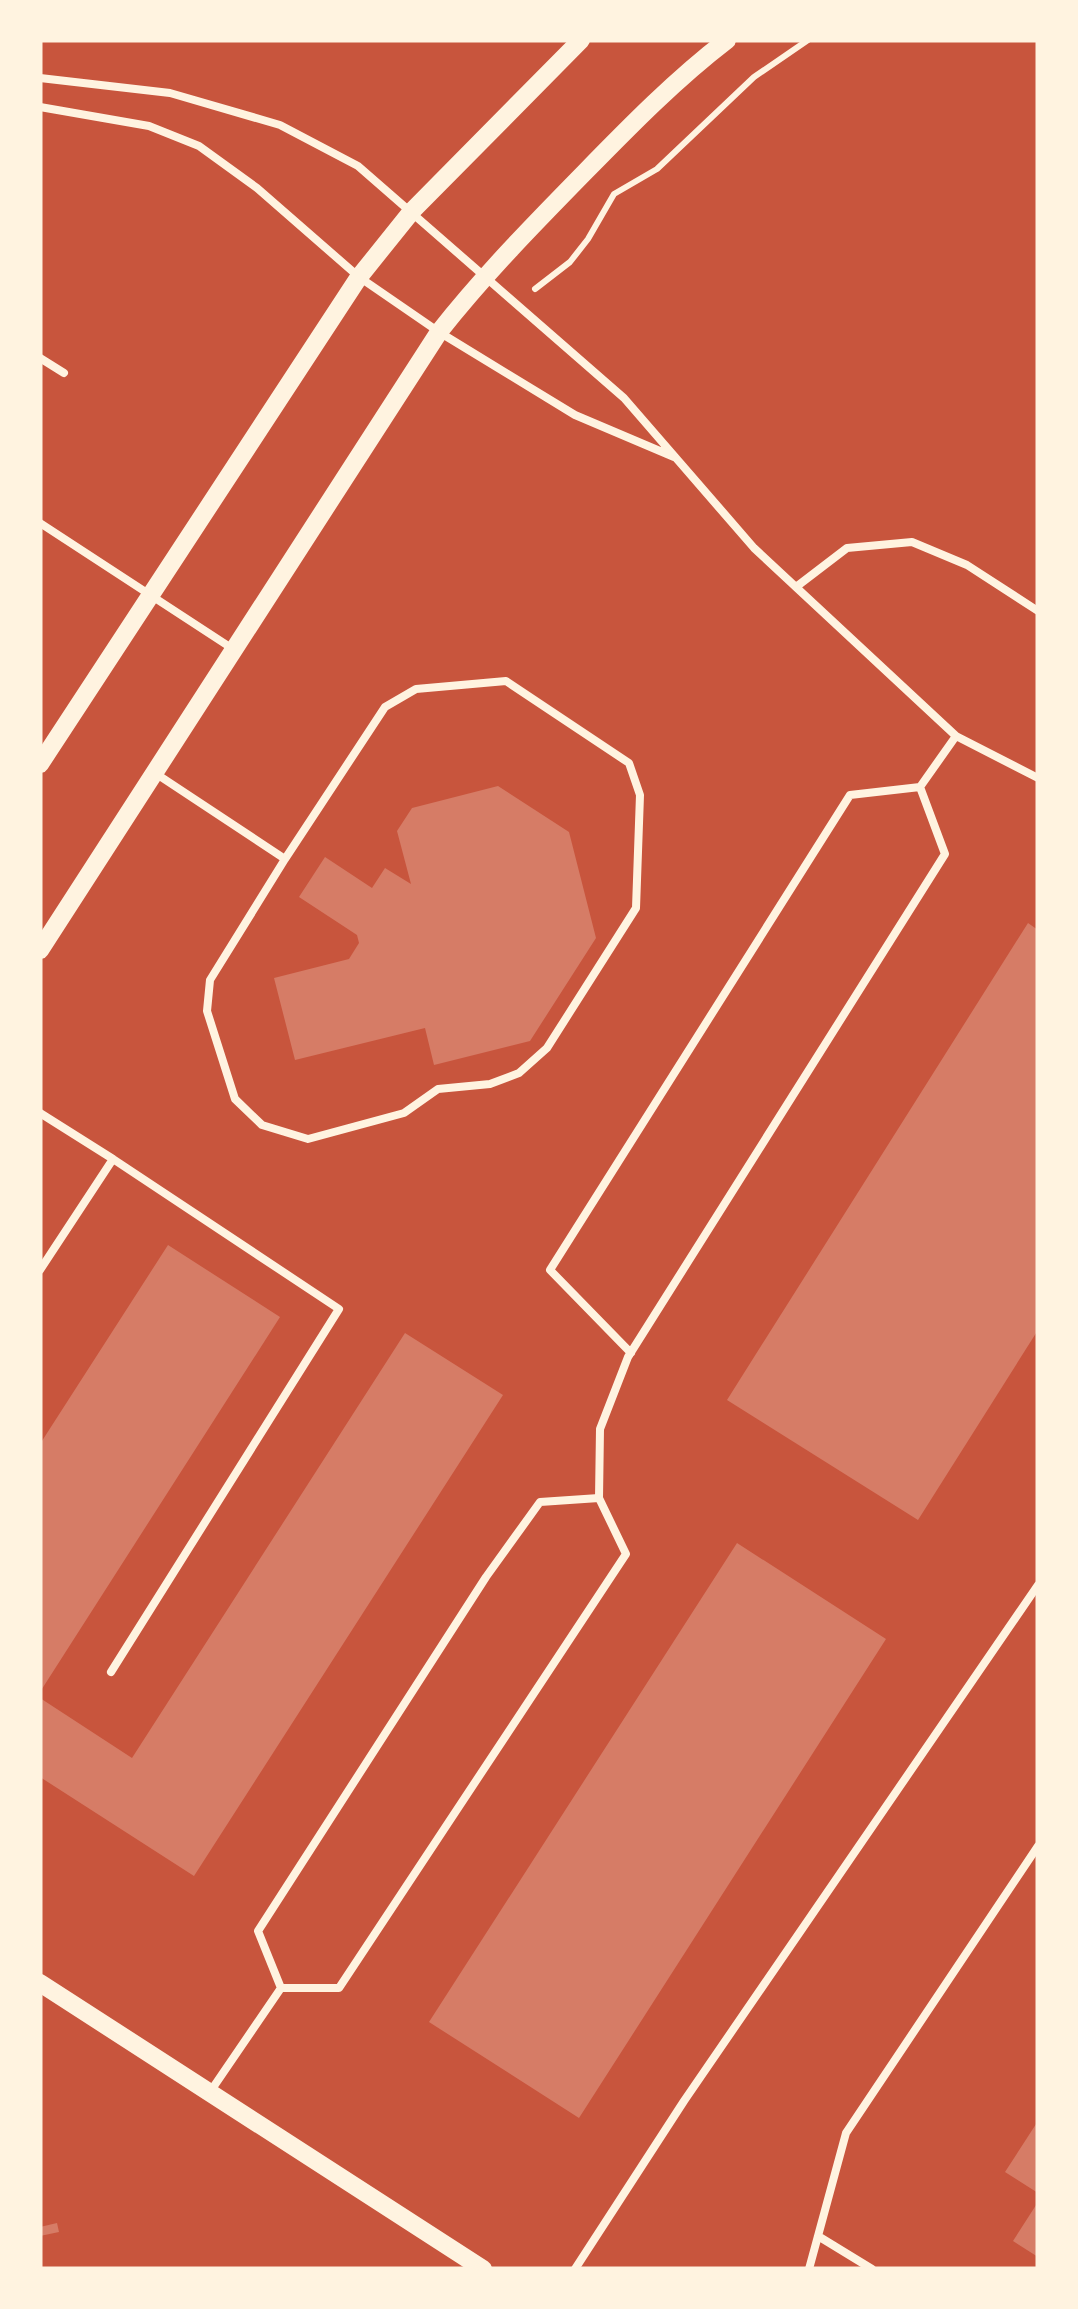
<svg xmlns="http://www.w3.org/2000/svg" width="1078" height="2309" font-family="Montserrat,sans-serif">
<rect width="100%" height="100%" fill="#c8553d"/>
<path fill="#d67c66" d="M498 786 569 832 596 938 530 1041 434 1065 425 1028 295 1060 274 978 349 959 359 943 357 935 299 897 325 857 372 888 385 868 411 884 397 831 412 808Z
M1028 923 1038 930V1330L918 1520 727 1400Z
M168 1245 280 1317 40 1692V1444Z
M405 1333 503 1395 194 1876 40 1777V1698L132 1758Z
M737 1543 886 1639 579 2118 429 2022Z
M1038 2121V2193L1005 2172Z
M1038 2202V2257L1013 2241Z
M57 2223 59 2232 40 2236V2227Z"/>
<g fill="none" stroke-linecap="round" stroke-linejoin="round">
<path stroke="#fff3e0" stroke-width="6" d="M535 289 570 262 588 239 614 194 657 169 754 77 808 40"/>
<path stroke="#fff3e0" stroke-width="8" d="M40 78 170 93 280 125 358 166 624 398 754 548 956 736 1038 778
M40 107 149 126 199 146 257 188 359 277 439 332 575 415 674 457
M40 358 64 373
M40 523 233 649
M796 587 847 548 912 542 967 565 1038 611
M155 773 285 859 210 980 207 1011 235 1099 262 1125 308 1139 404 1113 438 1089 490 1084 519 1073 547 1048 636 908 640 795 629 763 506 681 416 689 385 707 285 859
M40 1113 113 1159 40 1270
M631 1353 550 1270 850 795 920 787 956 736
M111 1672 339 1309 113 1159
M281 1988H339L626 1554 599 1498 600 1429 628 1357 945 854 920 787
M281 1988 258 1931 486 1577 540 1502 599 1498
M210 2092 281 1988
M818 2236 872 2269
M575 2269 684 2101 1038 1585
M809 2269 846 2133 1038 1846"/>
<path stroke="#fff3e0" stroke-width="18" d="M40 764 359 277 412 211 581 40
M40 950 439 332C484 275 534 224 585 172 630 126 676 79 727 40
M40 1983 483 2269"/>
</g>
<rect width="1078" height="2309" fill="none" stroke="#fff3e0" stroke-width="85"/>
</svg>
